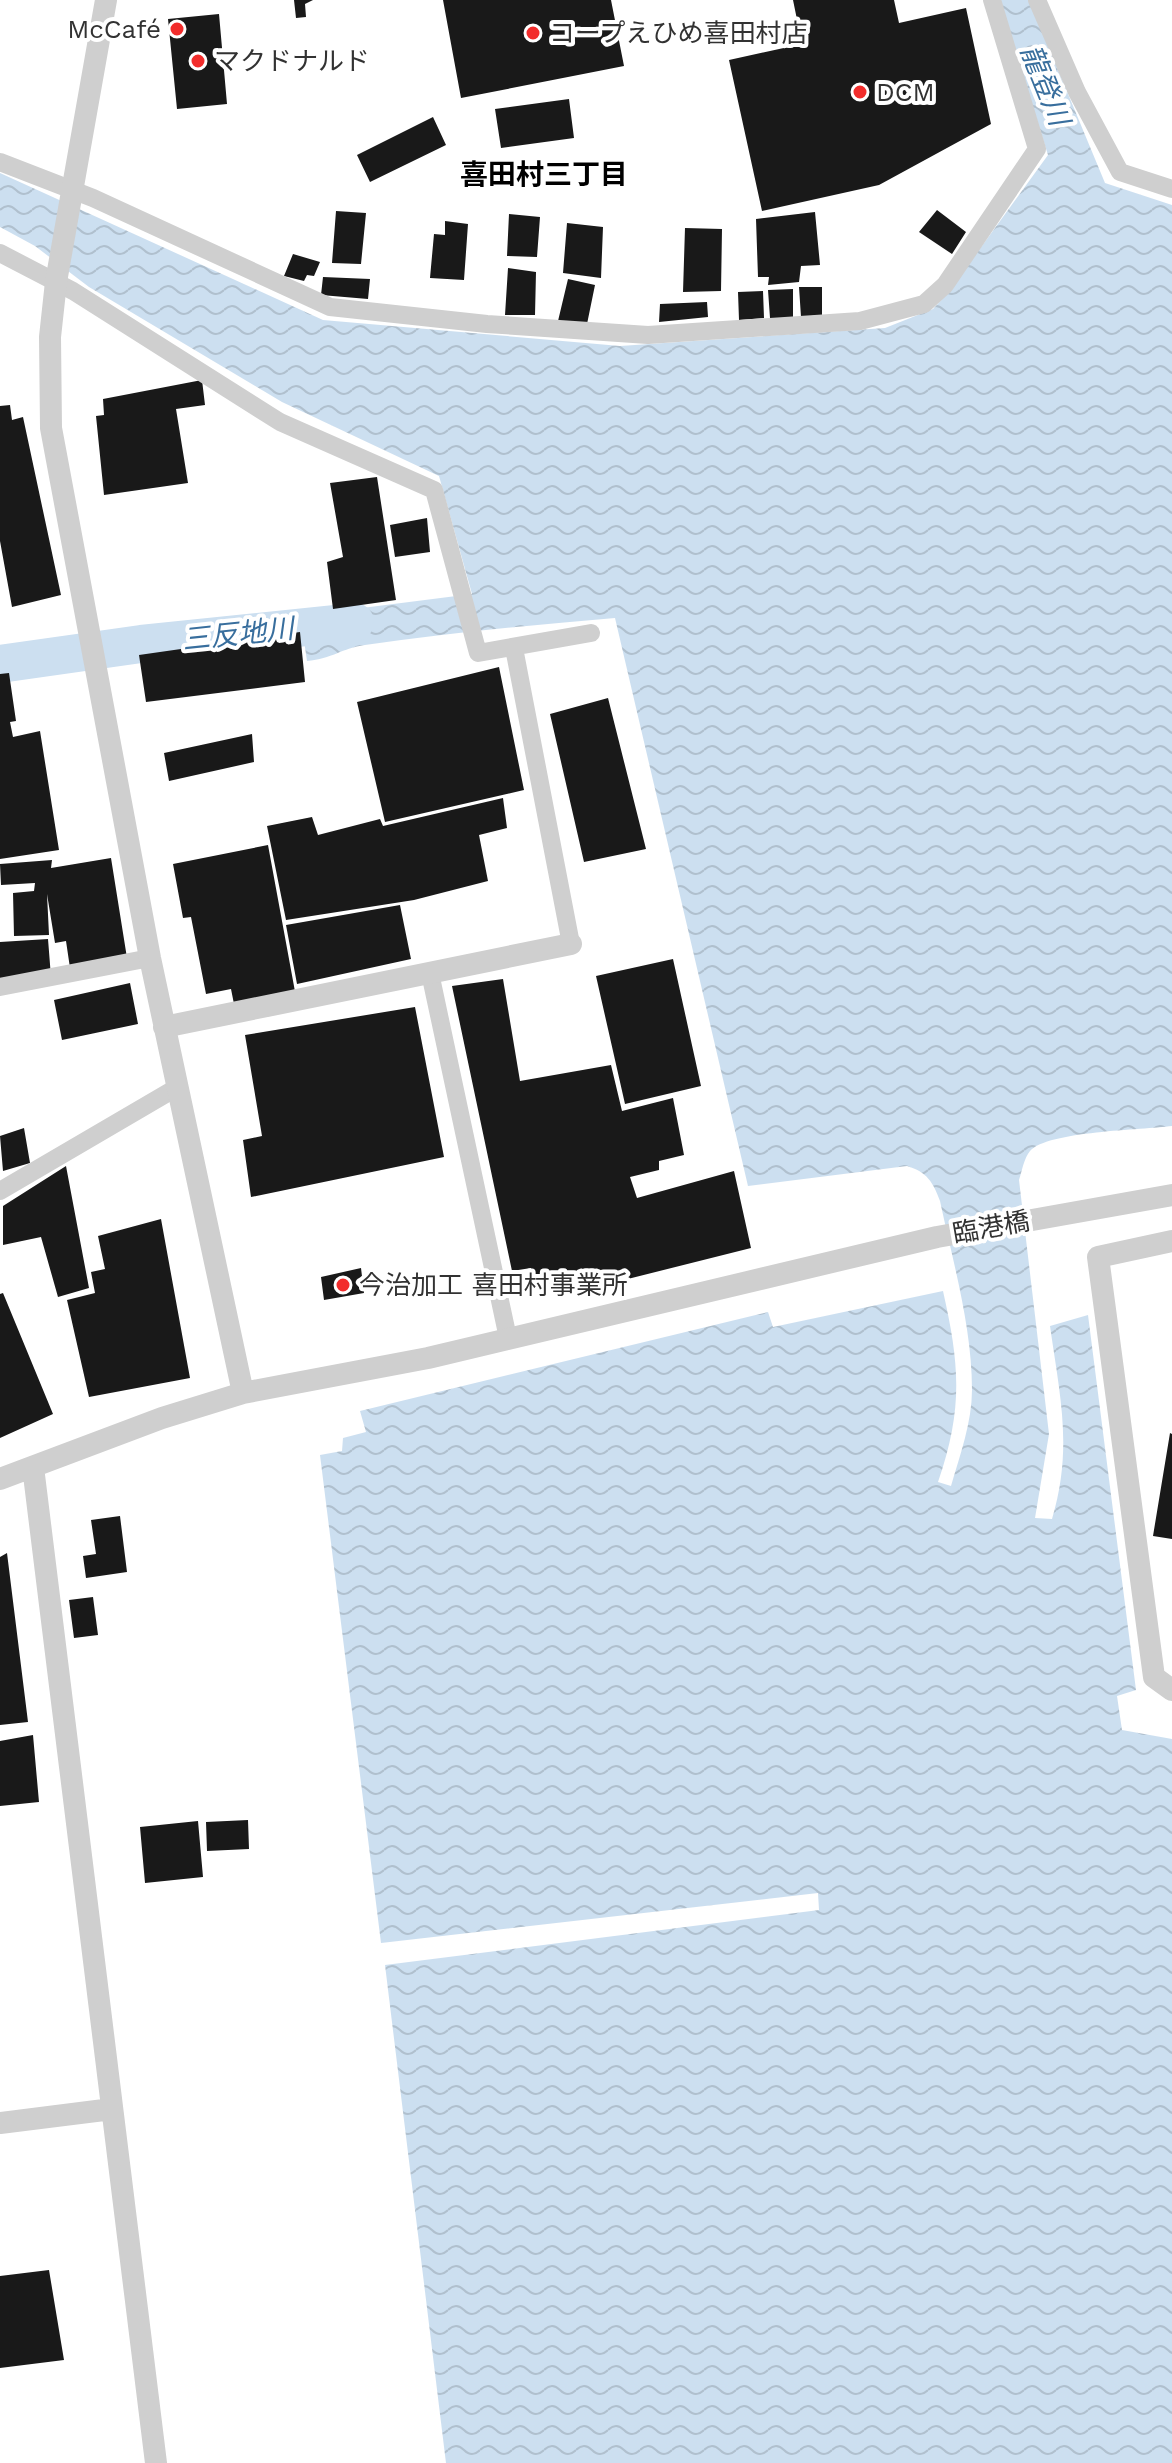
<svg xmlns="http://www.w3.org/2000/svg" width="1172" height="2463" font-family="'Work Sans','Noto Sans JP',sans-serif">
<defs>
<pattern id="water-waves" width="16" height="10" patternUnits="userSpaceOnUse" patternTransform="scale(2)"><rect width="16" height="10" fill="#ccdff0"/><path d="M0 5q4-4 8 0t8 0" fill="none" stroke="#b0c0ce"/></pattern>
</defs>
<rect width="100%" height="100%" fill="#fff"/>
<path fill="url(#water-waves)" d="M999 0H1029L1105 183 1172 205V1126C1142 1130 1048 1131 1030 1151 1024 1158 1022 1171 1019 1180L1049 1434 1035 1518 1052 1519C1073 1448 1060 1397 1050 1326L1088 1315 1136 1690 1117 1696 1122 1730 1172 1739V2463H446L385 1965 819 1910 818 1893 381 1943 320 1455 342 1451 343 1438 366 1432 360 1411 768 1312 773 1327 943 1291C960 1366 963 1409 938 1482L951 1486C960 1455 972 1422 972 1390 972 1327 953 1262 940 1201 933 1182 927 1172 907 1166L748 1186 615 618C531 625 448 633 365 645 342 648 332 659 307 661L301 620 307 615 472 594 439 476 282 402 89 287 35 246 0 227V173L323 320 620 346 885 328 933 309 947 294 1048 155Z"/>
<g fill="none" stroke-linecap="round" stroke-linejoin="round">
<path stroke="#ccdff0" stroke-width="38" d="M0 664 141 644 355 622"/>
</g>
<path fill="#191919" d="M294 0H313L305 4 306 17 296 18Z
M443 0H611L624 66 461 98Z
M793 0H894L899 23 966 8 991 124 879 185 762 211 729 60 802 44Z
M219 14 227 104 177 109 168 19Z
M569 99 574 138 501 148 495 109Z
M433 117 446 145 370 182 357 155Z
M937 210 966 232 952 254 919 232Z
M336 211 366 213 361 264 332 263Z
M815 212 820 265 801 266 799 282 768 285 769 277H758L756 219Z
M509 214 540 217 537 257 507 256Z
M445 221 468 224 464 280 430 278 434 234 445 235Z
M567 223 603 227 601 278 563 273Z
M685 228 722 229 721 291 683 292Z
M293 254 320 262 314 276 307 275 304 281 284 276Z
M508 268 536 272 535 315H505Z
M323 277 370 279 368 299 321 295Z
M568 279 595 285 587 324 558 321Z
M799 287H822V315L801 317Z
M793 289V318H770L768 290Z
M763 291 764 318 739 320 738 292Z
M707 302 708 317 659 322 660 304Z
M202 380 205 405 176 409 188 483 104 495 96 416 104 415 103 399Z
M10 405 12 420 23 417 61 595 12 607 0 541V406Z
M377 477 396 600 333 609 327 562 343 557 330 483Z
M427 518 430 552 395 557 390 525Z
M300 632 305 682 146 702 139 655Z
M499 667 524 790 385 822 357 702Z
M9 673 16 721 10 722 13 737 40 731 59 850 0 859V674Z
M608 698 646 849 584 862 550 714Z
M252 734 254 762 169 781 164 753Z
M503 798 507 828 479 835 488 881 414 900 286 920 267 826 312 817 318 835 380 819 383 826Z
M268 845 296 997 235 1009 231 989 206 994 191 917 183 918 173 864Z
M111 858 127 958 70 968 66 941 55 943 47 894 49 935 14 936 13 893 34 891 35 883 1 885 0 864 52 860 51 868Z
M400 905 411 959 297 984 286 925Z
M48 939 51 977 0 980V942Z
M673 959 701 1086 625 1104 596 976Z
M503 979 520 1081 611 1065 622 1111 673 1098 684 1155 659 1161V1170L630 1177 637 1198 734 1171 751 1248 576 1292 567 1289 533 1294 531 1268 512 1271 452 986Z
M130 983 138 1024 62 1040 54 1000Z
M415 1007 444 1157 251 1197 243 1140 262 1136 245 1035Z
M24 1128 30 1163 3 1171 0 1136Z
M66 1166 89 1288 58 1297 41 1237 3 1245V1206Z
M161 1219 190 1378 89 1397 67 1300 95 1293 91 1272 105 1269 98 1236Z
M361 1268 364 1293 324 1300 321 1277Z
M3 1293 53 1414 0 1438V1294Z
M1170 1433 1172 1434V1539L1153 1536Z
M120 1516 127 1572 86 1578 83 1556 96 1554 91 1520Z
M7 1553 28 1722 0 1725V1557Z
M93 1597 98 1635 74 1638 69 1600Z
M33 1735 39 1802 0 1806V1741Z
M248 1820 249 1849 207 1851 206 1822Z
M198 1821 203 1877 145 1883 140 1827Z
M49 2270 64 2360 0 2368V2276Z"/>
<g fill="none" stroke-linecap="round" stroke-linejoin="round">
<path stroke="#cfcfcf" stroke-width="18" d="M1037 0 1077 92 1120 172 1172 189
M0 162 93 198 330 307 487 324 648 335 860 321 924 304 945 285 1037 149 992 0
M0 253 73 291 280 422 434 490 478 653 591 633
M514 648 571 944
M430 973 508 1338
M0 987 150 958
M0 1191 176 1088"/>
<path stroke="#cfcfcf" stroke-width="22" d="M106 0 56 282 50 337 51 428 150 958 243 1393
M164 1027 571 944
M1172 1241 1098 1257 1154 1677 1172 1690
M33 1467 156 2463
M0 1479 162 1418 243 1393 428 1358 937 1237 1172 1195
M0 2123 112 2109"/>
</g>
<g fill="#f22c2b" stroke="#fff" stroke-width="3">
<circle cx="177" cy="29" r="8"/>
<circle cx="533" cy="33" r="8"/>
<circle cx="198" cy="61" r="8"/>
<circle cx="860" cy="92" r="8"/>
<circle cx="343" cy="1285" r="8"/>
</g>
<g text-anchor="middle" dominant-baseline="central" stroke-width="8" stroke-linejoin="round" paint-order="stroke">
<g font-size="26" fill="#323232" stroke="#fff" text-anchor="start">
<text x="161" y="29" text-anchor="end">McCafé</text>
<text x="549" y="33">コープえひめ喜田村店</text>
<text x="214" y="61">マクドナルド</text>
<text x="876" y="92">DCM</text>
<text x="359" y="1285">今治加工 喜田村事業所</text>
</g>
<g font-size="26" fill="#323232" stroke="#fff">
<text transform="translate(991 1227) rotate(-10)">臨港橋</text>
</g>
<g font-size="28" font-style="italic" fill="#386e9d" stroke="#fff">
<text transform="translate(1045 85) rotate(68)">龍登川</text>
<text transform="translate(238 634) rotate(-6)">三反地川</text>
</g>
<g font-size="28" font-weight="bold" fill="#000" stroke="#fff">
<text x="544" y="174">喜田村三丁目</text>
</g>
</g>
</svg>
